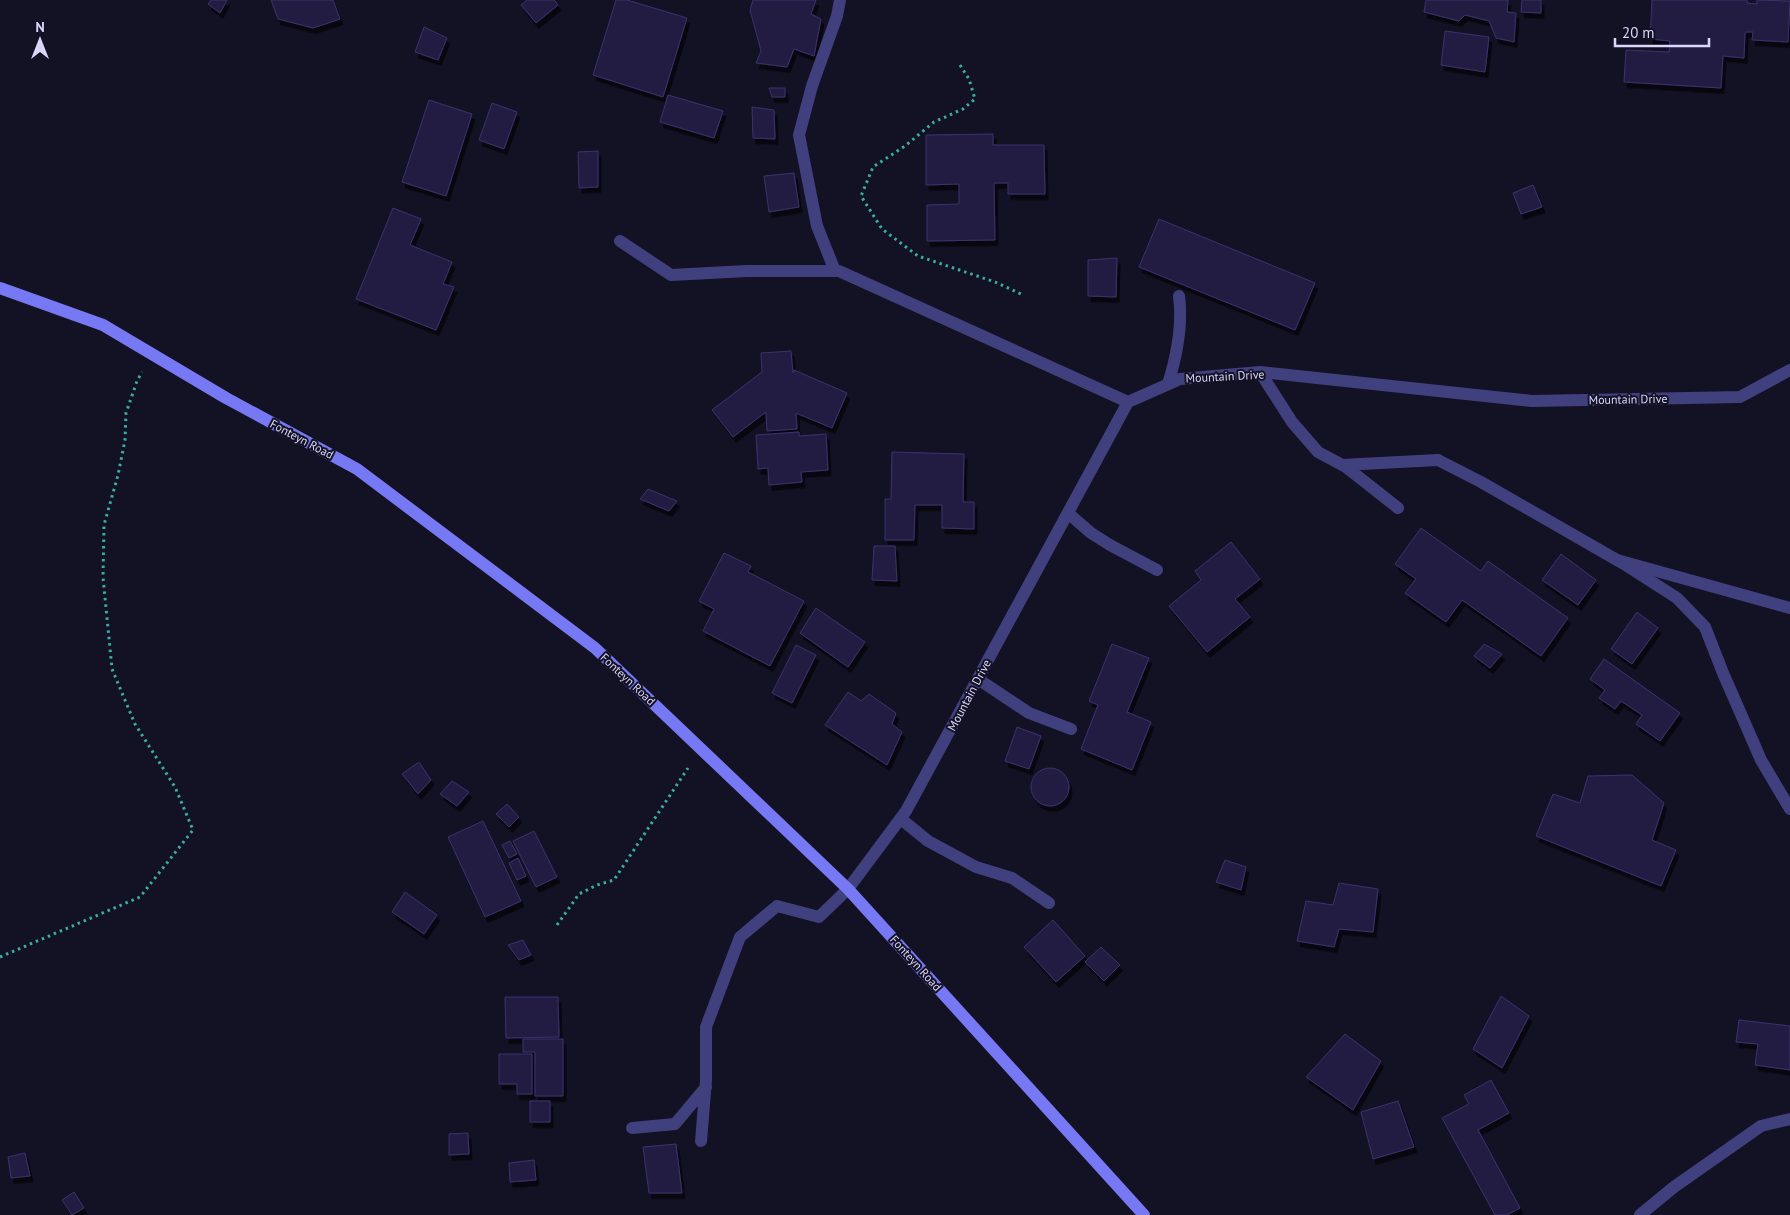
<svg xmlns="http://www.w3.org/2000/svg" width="1790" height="1215" font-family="'PT Sans',sans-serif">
<defs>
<filter id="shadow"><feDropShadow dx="3" dy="5.5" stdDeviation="0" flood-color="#0009"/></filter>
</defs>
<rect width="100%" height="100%" fill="#131124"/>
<path fill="#241e43" stroke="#3b326d" filter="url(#shadow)" d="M211 0H227L220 13 208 4Z
M271 0H333L340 19 313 28 278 19Z
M527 0H554L558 5 536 23 521 5Z
M616 0H627L687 18 663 97 593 75Z
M753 0H816L811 14 821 19 814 56 794 49 787 67 756 63 761 51 750 10Z
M1426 0H1508L1507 12 1516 13 1514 42 1496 38 1489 21 1465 15 1459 21 1424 12Z
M1522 0H1541V13L1521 12Z
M1652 0H1747V3L1757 4V0L1790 1 1788 42 1752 40 1753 32H1745L1744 58 1723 56 1721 88 1624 82 1626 50 1669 52 1670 41 1650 39Z
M424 27 447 38 438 60 415 52Z
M1445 31 1489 37 1485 72 1441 65Z
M769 88H785V97H772Z
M668 95 723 111 714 138 660 122Z
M429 100 472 114 446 196 402 182Z
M492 103 517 112 504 149 479 140Z
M752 107 774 110 775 139 753 138Z
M993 134V145H1044L1045 194H1008V183H994L995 240 927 241V205L959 204V184L926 185V135Z
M598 151V187L579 188 578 152Z
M794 173 799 207 769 212 764 176Z
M1533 185 1542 207 1521 214 1513 193Z
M393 208 421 219 410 245 452 262 443 284 454 287 436 330 356 299Z
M1159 219 1315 283 1295 330 1139 267Z
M1117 258 1116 297 1088 296V260Z
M791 351 793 373 794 370 847 393 832 428 796 413 797 429 767 431 766 412 733 437 712 410 762 372 761 353Z
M799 432V436L826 434 828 470 801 472 802 482 769 485 768 468 758 469 756 435Z
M892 452 964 454 963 502H974V529L942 528V505H915L914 540H885V499H891Z
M648 489 677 501 669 511 640 499Z
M1421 528 1481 571 1488 561 1568 618 1541 656 1462 600 1446 622 1405 593 1416 579 1395 564Z
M1231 542 1260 579 1235 599 1250 617 1207 652 1169 606 1201 580 1195 571Z
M874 546H895L897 581 872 580Z
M724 553 751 566 748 572 804 601 770 666 703 631 714 609 699 601Z
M1561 554 1596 580 1578 605 1542 580Z
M816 608 865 642 848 667 800 633Z
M1637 612 1658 628 1632 664 1611 649Z
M1112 644 1149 658 1127 712 1151 722 1132 770 1081 749 1098 705 1089 701Z
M1484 644 1502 654 1490 668 1474 656Z
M796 645 816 655 792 703 772 693Z
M1604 659 1680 713 1660 741 1636 724 1642 715 1621 701 1615 709 1599 698 1605 690 1590 679Z
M848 692 861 701 869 694 896 713 892 724 902 732 887 765 825 725Z
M1017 727 1041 736 1029 769 1005 761Z
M419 762 431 780 418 794 402 774Z
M1031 787a19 19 0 1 1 38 0a19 19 0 1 1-38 0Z
M1632 775 1664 803 1652 840 1676 850 1661 886 1536 836 1553 794 1580 803 1588 776Z
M452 781 469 792 457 806 440 794Z
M507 804 519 817 509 827 496 814Z
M483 821 521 901 485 917 448 837Z
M534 831 557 877 536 887 513 841Z
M510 841 517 854 509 858 502 845Z
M518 858 526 876 517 880 509 863Z
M1225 860 1246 867 1241 890 1216 882Z
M1339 883 1378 889 1373 932 1339 929 1334 947 1297 941 1306 901 1333 905Z
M405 892 437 915 424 934 392 912Z
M1053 920 1085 956 1056 982 1024 947Z
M523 940 531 955 519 960 508 945Z
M1101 947 1120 965 1104 981 1085 962Z
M1501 996 1529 1016 1502 1068 1473 1049Z
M505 997H558L559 1037 506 1038Z
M1739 1020 1790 1026V1070L1755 1065 1758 1044 1736 1042Z
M1345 1034 1381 1061 1353 1110 1306 1077Z
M523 1039H563V1096H535V1052H523Z
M499 1054H532V1094H517V1084H499Z
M1491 1080 1509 1113 1478 1130 1520 1208 1507 1215H1495L1442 1118 1469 1104 1464 1095Z
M530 1101H550V1122H530Z
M1398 1101 1414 1147 1373 1159 1361 1112Z
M468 1133 469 1154 449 1155V1134Z
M676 1144 682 1193H649L643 1147Z
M25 1153 30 1176 11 1178 8 1157Z
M534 1160 536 1180 510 1182 509 1163Z
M74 1192 84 1208 72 1215 62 1200Z"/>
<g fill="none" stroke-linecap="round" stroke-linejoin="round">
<path stroke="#3aada1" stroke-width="3" stroke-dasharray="2.5 4" stroke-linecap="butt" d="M960 65 969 79 975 99 963 109 934 122 905 146 873 167 861 196 882 229 918 256 995 282 1021 294
M557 925 579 894 597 885 614 880 688 768
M0 957 140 897 193 830 175 787 135 724 112 669 103 577 104 525 118 475 125 440 126 413 137 381 142 372"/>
<path stroke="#40407f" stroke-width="12" d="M1438 460 1481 482 1624 564 1677 598 1705 627 1723 673 1761 760 1790 809"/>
<path stroke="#40407f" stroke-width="12" d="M620 241 671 275 747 271H839L1128 402
M835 271 817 226 799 135 812 86 837 16 840 0
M1260 372 1292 422 1318 452 1346 467 1398 508
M1168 384C1177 355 1183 326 1179 296
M1342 465 1438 460
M1068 513 1091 533 1110 545 1157 570
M1617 560 1790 608
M978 679 1029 713 1071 729
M901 819 928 841 976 867 1012 878 1049 903
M632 1128 675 1124 706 1087
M701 1141 706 1080V1027L740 937 777 906 819 917 848 889 906 811 1128 402 1180 379 1260 372 1532 401 1740 397 1790 370
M1640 1215 1674 1187 1761 1126 1790 1119"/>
<path stroke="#7679f3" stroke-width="12" d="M0 288 103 325 226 398 357 469 595 648 848 889 1144 1215"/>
</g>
<g text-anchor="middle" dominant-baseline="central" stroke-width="4" stroke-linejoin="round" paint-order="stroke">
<g font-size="12" fill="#dad7fc" stroke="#131124">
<text transform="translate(1225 376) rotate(-3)">Mountain Drive</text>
<text transform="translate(1628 399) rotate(-1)">Mountain Drive</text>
<text transform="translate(302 439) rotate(28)">Fonteyn Road</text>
<text transform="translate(628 679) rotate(43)">Fonteyn Road</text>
<text transform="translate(969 695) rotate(-62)">Mountain Drive</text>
<text transform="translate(916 963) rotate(48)">Fonteyn Road</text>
</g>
</g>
<g transform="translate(40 40)" stroke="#131124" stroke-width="4" paint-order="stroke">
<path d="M0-4L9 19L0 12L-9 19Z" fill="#dad7fc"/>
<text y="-8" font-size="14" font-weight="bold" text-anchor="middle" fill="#dad7fc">N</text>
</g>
<path d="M1615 38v8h94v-8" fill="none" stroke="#dad7fc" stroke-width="2.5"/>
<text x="1622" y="38" font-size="15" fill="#dad7fc" stroke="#131124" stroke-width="4" paint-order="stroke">20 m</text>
</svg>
